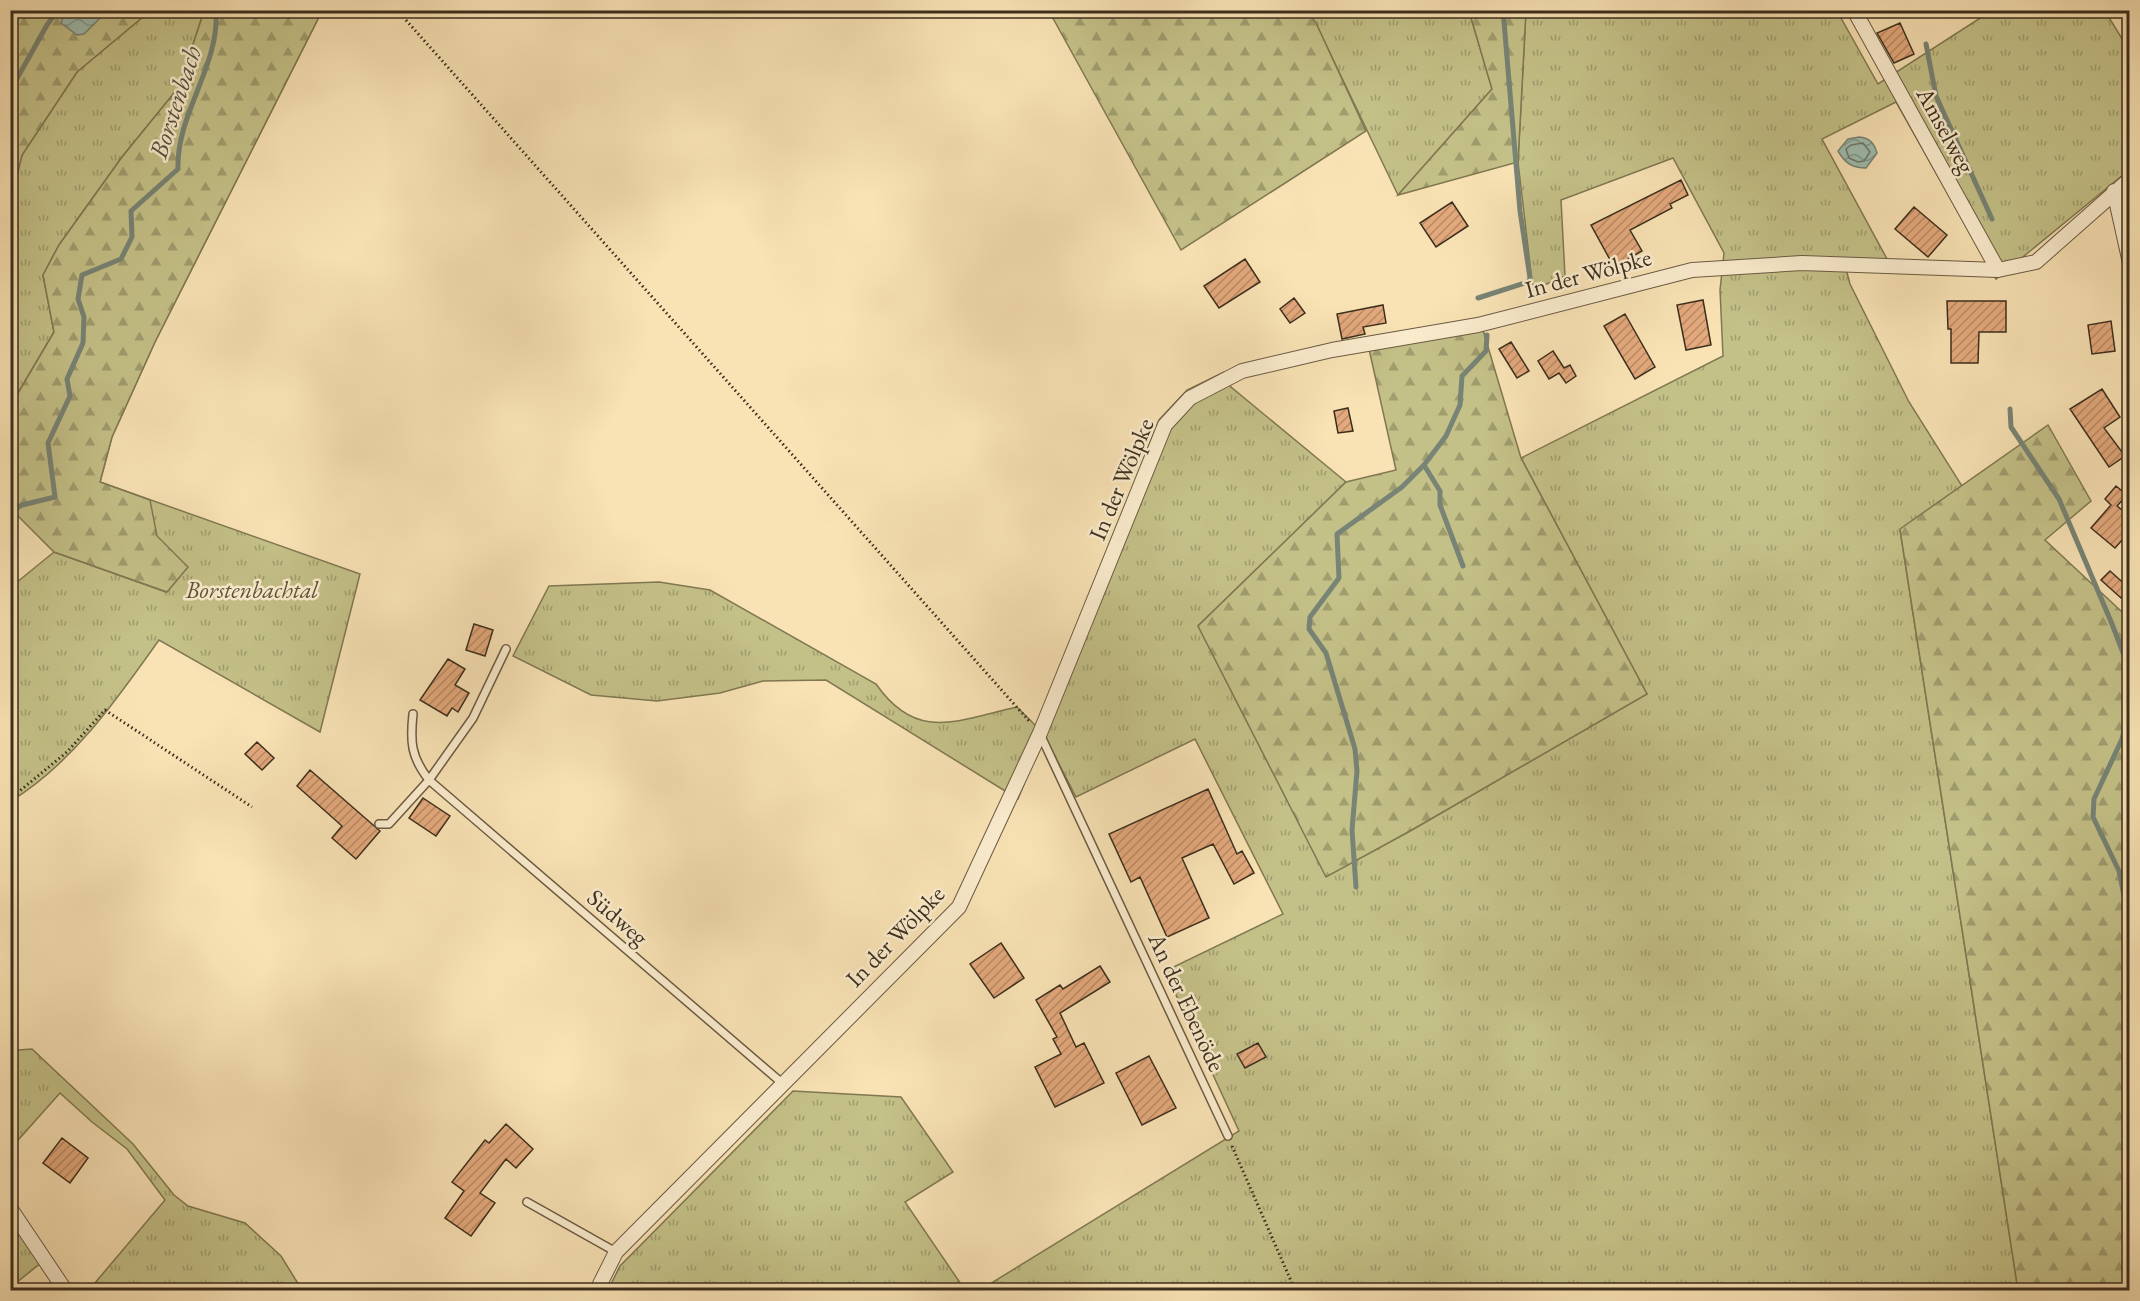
<svg xmlns="http://www.w3.org/2000/svg" width="2140" height="1301" font-family="'EB Garamond',serif">
<defs>
<pattern id="grass-tufts" width="24" height="20" patternUnits="userSpaceOnUse" patternTransform="scale(1.5)"><rect width="24" height="20" fill="#c4c188"/><path d="M3 7l-1-3M5 7V3M7 7l1-3M15 17l-1-3M17 17v-4M19 17l1-3" fill="none" stroke="#a09d6f"/></pattern>
<pattern id="forest-firs" width="22" height="20" patternUnits="userSpaceOnUse" patternTransform="scale(1.5)"><rect width="22" height="20" fill="#c4c188"/><path d="M5 1l3.5 6h-7zM16 11l3.5 6h-7z" fill="#a09d6f"/></pattern>
<pattern id="water-waves" width="16" height="10" patternUnits="userSpaceOnUse" patternTransform="scale(1.5)"><rect width="16" height="10" fill="#9ebeb1"/><path d="M0 5q4-4 8 0t8 0" fill="none" stroke="#829b8f"/></pattern>
<pattern id="building-hatch" width="6" height="6" patternUnits="userSpaceOnUse" patternTransform="scale(1.5)"><rect width="6" height="6" fill="#e4a97c"/><path d="M-1 1l2-2M0 6l6-6M5 7l2-2" fill="none" stroke="#ba8a65"/></pattern>
</defs>
<rect width="100%" height="100%" fill="#f9e3b5"/>
<filter id="stains"><feTurbulence type="fractalNoise" baseFrequency=".00333" numOctaves="4"/><feColorMatrix values="0 0 0 0 .2 0 0 0 0 .09 0 0 0 0 .02 0 0 0 .5 -.17"/></filter>
<radialGradient id="worn" r=".72"><stop offset=".6" stop-color="#630" stop-opacity="0"/><stop offset="1" stop-color="#630" stop-opacity=".3"/></radialGradient>
<path fill="url(#grass-tufts)" stroke="#807852" stroke-width="1.5" d="M150 11H204L179 87 122 157 59 245 43 275 54 332 11 405 10 201 22 155 77 72Z
M322 11 155 342 112 437 100 482 360 574 320 732 159 640C117 699 73 763 11 801V587L54 552 166 592 47 519Z
M1307 11H1469L1492 89 1398 195 1316 24Z
M1526 11H1837L1878 84 1991 11H2105L2129 50V170L1996 279 1896 102 1822 139 1893 270 1845 265 1850 284 1909 402 1962 486 1900 530 2018 1290H980L1239 1131 1165 971 1283 914 1195 739 1076 797 1044 735 1018 799 826 680 763 681 720 693 657 701 591 695 513 656 549 586 659 582 710 590 876 684C917 743 958 720 1017 707L1038 728 1159 420 1187 390 1224 372 1231 387 1346 482 1198 626 1326 876 1410 831 1647 694 1521 458 1723 356 1720 290 1724 253 1673 158 1561 200 1565 276 1533 290 1518 162Z
M10 1041 18 1050 32 1049 133 1144 174 1195 188 1206 245 1223 281 1256 302 1290H89L165 1200 127 1149 92 1122 60 1093 11 1148Z
M793 1091 901 1097 953 1172 905 1202 965 1290H608L620 1266Z
M10 1216 42 1262 11 1287H10Z"/>
<path fill="url(#forest-firs)" stroke="#807852" stroke-width="1.5" d="M11 11H150L77 72 22 155 11 201Z
M204 11H322L155 342 112 437 100 482 150 500 157 536 188 567 167 592 54 552 16 514 11 515V405L54 332 43 275 59 245 122 157 179 87Z
M1049 11H1307L1316 23 1366 131 1181 250Z
M1469 11H1526L1518 162 1398 195 1492 89Z
M1483 330 1521 458 1647 694 1410 831 1326 877 1198 626 1346 482 1396 470 1369 349Z
M2048 425 2091 501 2045 540 2122 612 2129 603V1290H2018L1900 529Z"/>
<path fill="url(#water-waves)" stroke="#778476" stroke-width="1.5" d="M71 11V10L107 11 84 34 77 35 61 23 63 17Z
M1859 137C1870 138 1874 143 1877 153L1866 168C1852 168 1845 163 1838 151L1848 139Z"/>
<g fill="none" stroke-linecap="round" stroke-linejoin="round">
<path stroke="#6d7667" stroke-width="1.5" d="M1863 143 1870 152 1864 161 1858 162 1849 158 1846 149 1851 145Z"/>
<path stroke="#778476" stroke-width="5" d="M1926 44 1936 96 1992 219
M10 91 47 25 58 10
M1478 298 1528 282 1530 278 1520 211 1503 10
M2010 409 2011 427 2059 499 2112 624 2127 663 2130 679
M1424 465 1440 491V505L1463 566
M10 512 22 505 55 497 48 443 70 396 67 379 83 343 84 317 78 299 82 275 121 259 132 237 131 211 178 169C176 114 220 66 216 10
M2130 710 2122 739 2094 799 2093 817 2119 871 2130 925
M1356 887 1352 830 1357 771 1355 749 1326 653 1309 629 1310 617 1339 578 1337 534 1402 487 1424 465 1446 436 1460 405 1462 376 1486 351 1487 335"/>
</g>
<path fill="url(#building-hatch)" stroke="#3c2e1d" stroke-width="1.5" d="M1900 23 1914 54 1894 63 1877 33Z
M1681 180 1688 195 1670 204 1672 208 1630 230 1642 251 1614 267 1591 225Z
M1452 202 1468 226 1436 247 1420 223Z
M1914 207 1947 235 1928 257 1895 229Z
M1245 259 1260 282 1219 308 1204 286Z
M1294 298 1305 313 1290 323 1280 309Z
M1703 300 1711 345 1686 350 1677 305Z
M1947 301H2006V332H1979L1978 363H1951V329H1948Z
M1383 305 1386 323 1363 327 1365 334 1342 339 1337 314Z
M1625 314 1655 367 1635 379 1604 326Z
M2111 321 2115 351 2092 354 2088 325Z
M1511 342 1529 371 1517 378 1499 349Z
M1553 351 1564 368 1570 365 1576 376 1566 383 1559 373 1549 379 1538 361Z
M2102 389 2120 417 2104 428 2125 456 2109 467 2070 409Z
M1348 408 1353 431 1338 433 1334 411Z
M2116 486 2127 495 2117 506 2130 516V531L2115 548 2091 528 2111 505 2105 499Z
M2110 571 2129 588 2121 598 2101 580Z
M474 624 493 630 485 656 466 650Z
M448 659 465 669 455 685 469 693 458 712 452 708 447 716 420 700Z
M257 742 274 758 262 770 245 754Z
M310 770 380 831 356 859 332 838 342 826 297 786Z
M1208 789 1237 854 1242 851 1254 873 1234 884 1213 844 1182 858 1209 918 1167 937 1140 877 1131 882 1109 834Z
M423 798 450 816 436 836 409 818Z
M1001 943 1024 978 994 998 970 964Z
M1100 966 1110 982 1060 1013 1076 1047 1084 1043 1104 1083 1055 1107 1035 1067 1061 1054 1053 1039 1057 1037 1036 1000 1060 985 1063 989Z
M1258 1043 1266 1057 1245 1068 1237 1054Z
M1149 1056 1176 1108 1142 1125 1116 1073Z
M506 1124 533 1149 516 1168 506 1159 480 1193 495 1203 471 1236 445 1218 464 1191 452 1182 485 1140 489 1143Z
M62 1138 88 1158 70 1183 43 1163Z"/>
<g fill="none" stroke-linecap="round" stroke-linejoin="round">
<g stroke="#6b5b43" stroke-width="10">
<path id="service" d="M413 714C410 742 411 757 429 780L473 718 506 649
M1040 734 1228 1136
M379 824H389L429 780 782 1083
M527 1202 616 1252"/>
</g>
<g stroke="#6b5b43" stroke-width="16">
<path id="minor" d="M1854 10 1998 270
M2114 191 2130 263
M10 1208 65 1290
M597 1290 616 1252 959 907 1040 733 1165 425 1190 398 1242 371 1332 350 1478 325 1692 270 1802 263 1998 270 2036 262 2130 179"/>
</g>
<path stroke="#3c2e1d" stroke-width="3" stroke-dasharray="1.5 3" stroke-linecap="butt" d="M397 10 1030 722
M10 799 67 752 105 710 252 807
M1232 1146 1295 1290"/>
<use href="#service" stroke="#fbedcf" stroke-width="7"/>
<use href="#minor" stroke="#fbedcf" stroke-width="14"/>
</g>
<g text-anchor="middle" dominant-baseline="central" stroke-width="5" stroke-linejoin="round" paint-order="stroke">
<g font-size="24" fill="#3c2e1d" stroke="#fbedcf">
<text transform="translate(1946 130) rotate(61)">Amselweg</text>
<text transform="translate(1588 273) rotate(-15)">In der Wölpke</text>
<text transform="translate(1121 479) rotate(-67)">In der Wölpke</text>
<text transform="translate(618 917) rotate(41)">Südweg</text>
<text transform="translate(895 936) rotate(-46)">In der Wölpke</text>
<text transform="translate(1187 1002) rotate(65)">An der Ebenöde</text>
</g>
<g font-size="24" font-style="italic" fill="#5e5338" stroke="#fbedcf">
<text x="252" y="589">Borstenbachtal</text>
</g>
<g font-size="26" font-style="italic" fill="#545242" stroke="#fbedcf">
<text transform="translate(175 102) rotate(-72)">Borstenbach</text>
</g>
</g>
<rect width="2140" height="1301" fill="none" stroke="#f9e3b5" stroke-width="36"/>
<rect x="12" y="12" width="2116" height="1277" fill="none" stroke="#3c2e1d" stroke-width="3"/>
<rect x="18" y="18" width="2104" height="1265" fill="none" stroke="#3c2e1d" stroke-width="1.5"/>
<rect width="100%" height="100%" filter="url(#stains)"/>
<rect width="100%" height="100%" fill="url(#worn)"/>
</svg>
